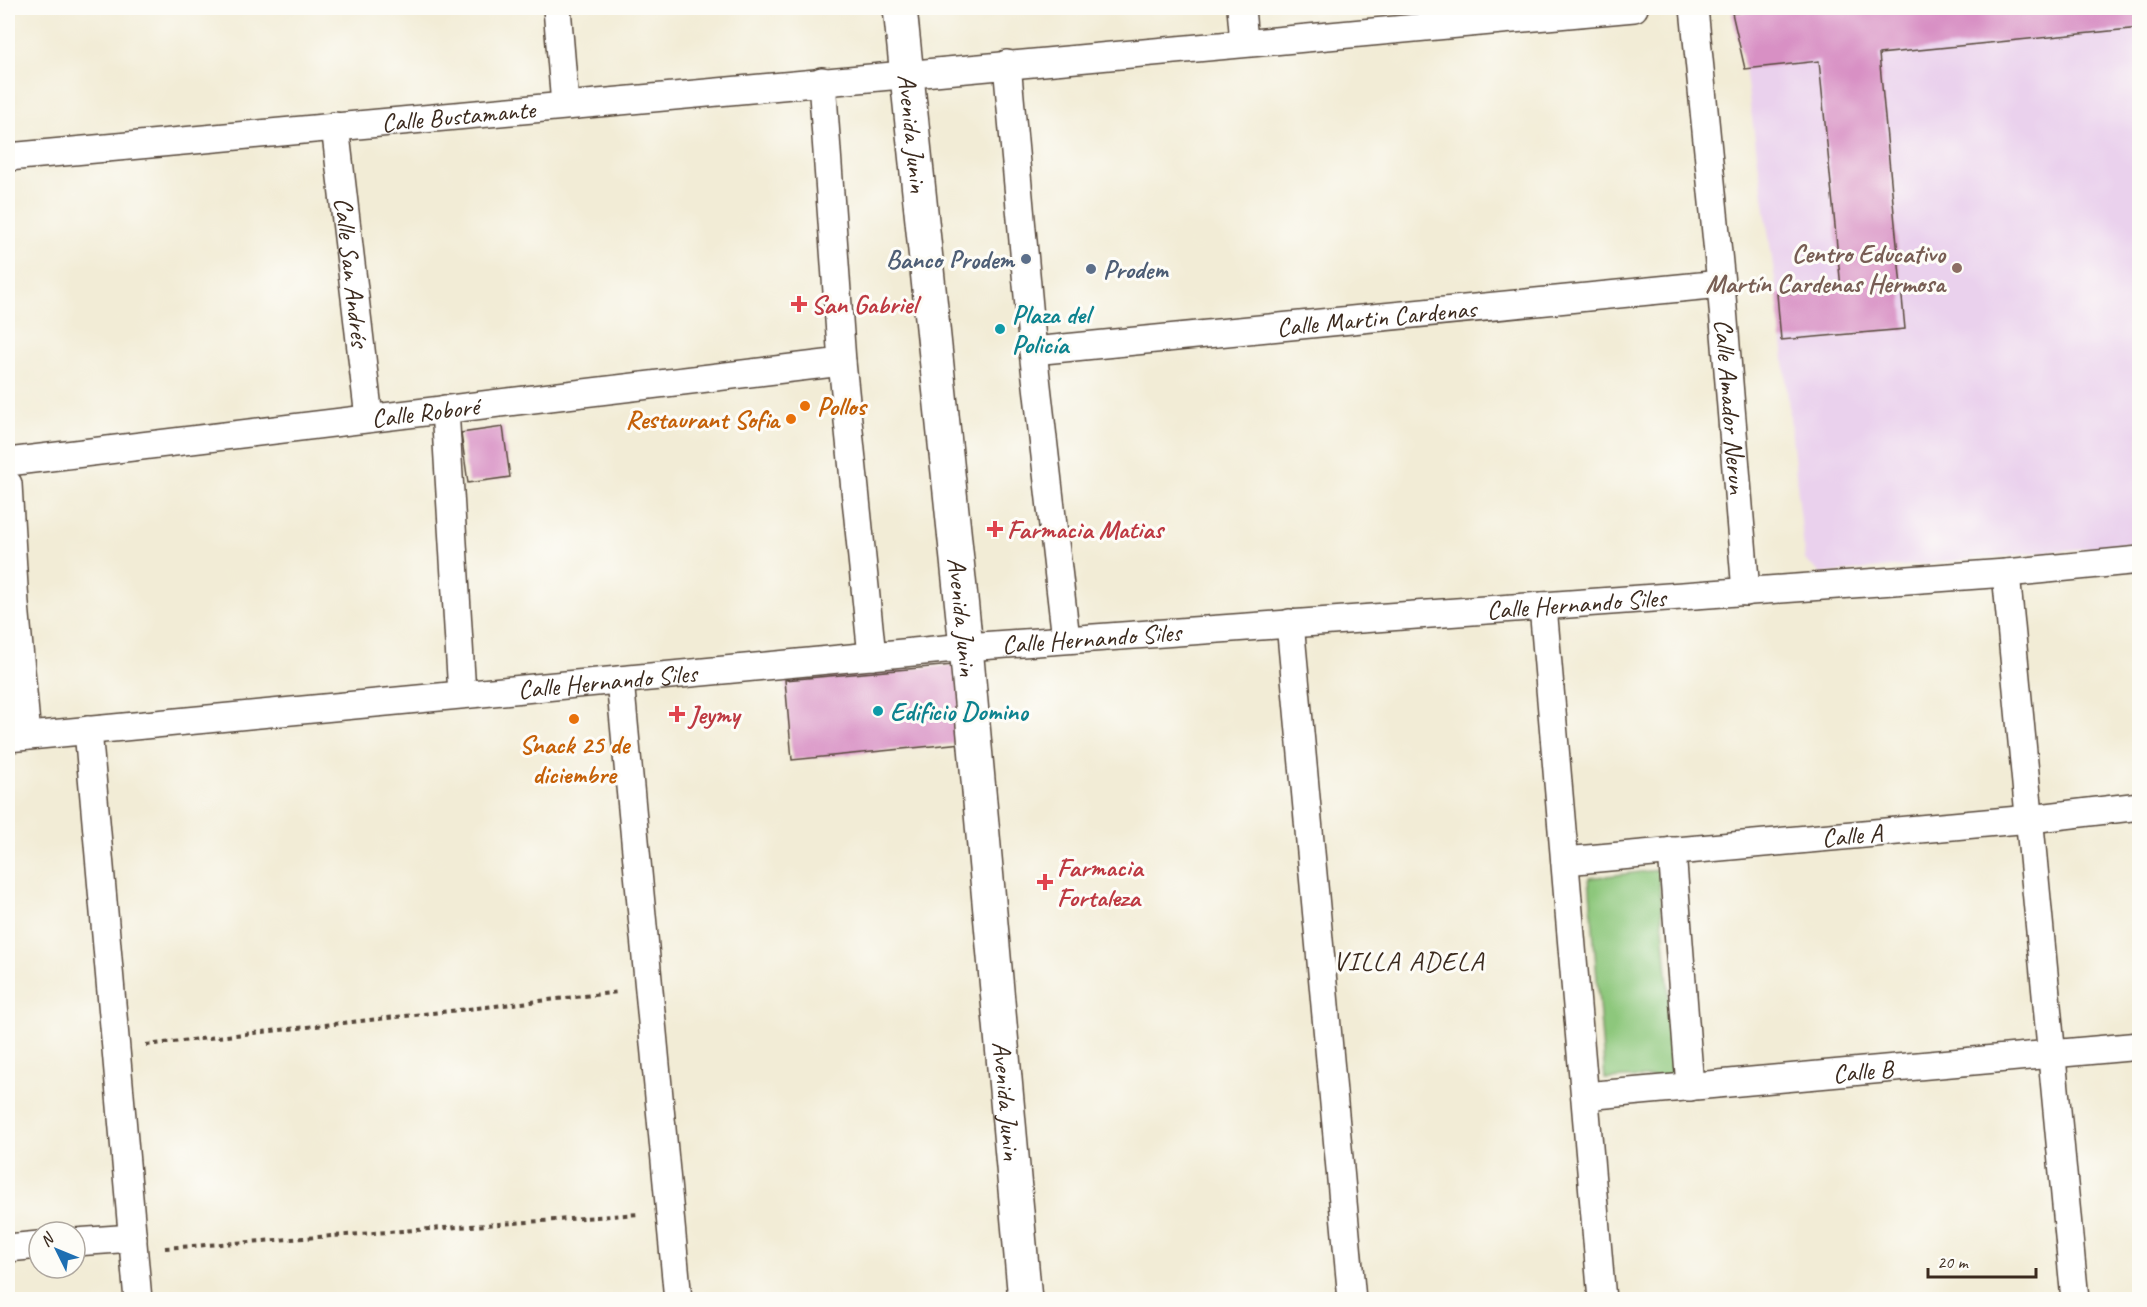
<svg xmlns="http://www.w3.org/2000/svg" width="2147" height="1307" font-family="Caveat,sans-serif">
<rect width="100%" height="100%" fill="#fdfcf7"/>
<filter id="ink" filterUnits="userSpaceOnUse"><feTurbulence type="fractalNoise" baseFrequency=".0167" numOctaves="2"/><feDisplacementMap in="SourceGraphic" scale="12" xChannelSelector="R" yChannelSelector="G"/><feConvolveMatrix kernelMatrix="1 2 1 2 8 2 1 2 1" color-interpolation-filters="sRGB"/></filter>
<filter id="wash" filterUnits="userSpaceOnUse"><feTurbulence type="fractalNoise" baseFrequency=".008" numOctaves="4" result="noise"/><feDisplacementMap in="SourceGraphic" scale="24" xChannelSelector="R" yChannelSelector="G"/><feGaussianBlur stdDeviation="1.35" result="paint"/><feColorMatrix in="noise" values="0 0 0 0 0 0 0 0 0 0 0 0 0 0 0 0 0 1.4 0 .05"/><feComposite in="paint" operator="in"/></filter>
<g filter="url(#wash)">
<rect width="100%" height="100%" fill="#f2ecd6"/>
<path fill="#ead1ed" d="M1793 8H2139V543L1821 574 1805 560 1777 294 1745 69 1732 13Z"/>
<path fill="#8dc77c" stroke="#64784d" stroke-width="1.5" d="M1658 870 1676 1076 1605 1079 1589 878Z"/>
<g id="blocks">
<path fill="#d890c4" d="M1793 8H2140V28L1879 54 1905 329 1781 340 1777 294 1841 288 1819 61 1745 69 1732 13Z
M503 427 510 477 468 483 461 433Z
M964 664 972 742 792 760 785 680Z"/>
</g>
</g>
<g filter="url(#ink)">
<use href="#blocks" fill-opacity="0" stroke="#56473a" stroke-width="1.5"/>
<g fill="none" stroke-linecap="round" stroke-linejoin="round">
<g stroke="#56473a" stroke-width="30">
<g id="minor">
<path d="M557 8 565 105"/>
<path d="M1241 8 1244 42"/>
<path id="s1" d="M1694 8 1721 284 1746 592"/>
<path d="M1007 64 1033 351 1066 639"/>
<path d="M822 81 842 362 872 656"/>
<path id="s2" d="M335 126 369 418"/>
<path id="s3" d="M8 157 1634 8"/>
<path id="s4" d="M1033 351 1721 284"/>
<path d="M445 409 462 694"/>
<path id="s5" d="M8 462 842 362"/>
<path d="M8 484 15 604 27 736"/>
<path d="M2006 573 2075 1300"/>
<path d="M1543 606 1602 1300"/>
<path d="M1290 623 1352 1300"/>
<path d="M620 680 678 1300"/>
<path d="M88 730 138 1300"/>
<path id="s6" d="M8 738 966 647 2006 573 2140 560"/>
<path d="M1672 851 1690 1087"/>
<path id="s7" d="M1565 861 2030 819 2140 806"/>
<path id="s8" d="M1585 1096 2140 1046"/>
<path d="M75 1242 133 1238"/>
<path d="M8 1248 39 1245"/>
</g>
</g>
<g stroke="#56473a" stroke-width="36">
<g id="tertiary">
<path id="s9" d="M900 8 966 647 1025 1300"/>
</g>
</g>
<path stroke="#56473a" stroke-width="4" stroke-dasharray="4.5 4.5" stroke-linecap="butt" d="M146 1045 619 992
M165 1248 639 1214"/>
<use href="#minor" stroke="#fff" stroke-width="27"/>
<use href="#tertiary" stroke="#fff" stroke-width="33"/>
</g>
</g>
<g fill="#5c6f8a" stroke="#fdfcf7" stroke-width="2">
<circle cx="1026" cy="259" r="6"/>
<circle cx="1091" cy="269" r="6"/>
</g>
<circle fill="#8d6e63" stroke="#fdfcf7" stroke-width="2" cx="1957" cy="268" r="6"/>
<g fill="#e0444e" stroke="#fdfcf7" stroke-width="2">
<path d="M796 295h6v6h6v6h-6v6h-6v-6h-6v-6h6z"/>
<path d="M992 520h6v6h6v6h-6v6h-6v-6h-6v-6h6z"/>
<path d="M674 705h6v6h6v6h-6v6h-6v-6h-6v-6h6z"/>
<path d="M1042 873h6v6h6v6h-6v6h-6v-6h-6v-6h6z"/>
</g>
<g fill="#0f9aa8" stroke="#fdfcf7" stroke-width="2">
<circle cx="1000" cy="329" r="6"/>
<circle cx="878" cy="711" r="6"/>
</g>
<g fill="#e8710a" stroke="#fdfcf7" stroke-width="2">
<circle cx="805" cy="406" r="6"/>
<circle cx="791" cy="419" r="6"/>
<circle cx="574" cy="719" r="6"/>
</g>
<g text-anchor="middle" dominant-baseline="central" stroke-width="6" stroke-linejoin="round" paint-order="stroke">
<g font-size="26" fill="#3b2a1e" stroke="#fdfcf7">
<text stroke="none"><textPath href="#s3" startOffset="452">Calle Bustamante</textPath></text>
<text stroke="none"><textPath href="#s9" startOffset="126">Avenida Junin</textPath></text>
<text stroke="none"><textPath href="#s2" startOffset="147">Calle San Andrés</textPath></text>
<text stroke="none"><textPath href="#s4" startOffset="345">Calle Martin Cardenas</textPath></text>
<text stroke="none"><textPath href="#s1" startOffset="400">Calle Amador Nerun</textPath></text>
<text stroke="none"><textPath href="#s5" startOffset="420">Calle Roboré</textPath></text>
<text stroke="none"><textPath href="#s6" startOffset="1574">Calle Hernando Siles</textPath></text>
<text stroke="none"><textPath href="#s9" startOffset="612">Avenida Junin</textPath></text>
<text stroke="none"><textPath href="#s6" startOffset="1088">Calle Hernando Siles</textPath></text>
<text stroke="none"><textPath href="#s6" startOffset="602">Calle Hernando Siles</textPath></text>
<text stroke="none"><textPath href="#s7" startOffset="288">Calle A</textPath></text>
<text stroke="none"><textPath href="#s8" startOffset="279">Calle B</textPath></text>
<text stroke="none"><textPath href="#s9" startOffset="1098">Avenida Junin</textPath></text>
</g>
<g font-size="26" font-weight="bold" fill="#785e54" stroke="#fdfcf7" text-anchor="end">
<text x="1945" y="253">Centro Educativo<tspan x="1945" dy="30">Martín Cardenas Hermosa</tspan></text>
</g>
<g font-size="26" font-weight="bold" fill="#4e5e75" stroke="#fdfcf7" text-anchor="end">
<text x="1014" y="259">Banco Prodem</text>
<text x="1103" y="269" text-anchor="start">Prodem</text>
</g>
<g font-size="26" font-weight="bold" fill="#be3a42" stroke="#fdfcf7" text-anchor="start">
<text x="811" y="304">San Gabriel</text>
<text x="1007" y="529">Farmacia Matias</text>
<text x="689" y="714">Jeymy</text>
<text x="1057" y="867">Farmacia<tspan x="1057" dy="30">Fortaleza</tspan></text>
</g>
<g font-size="26" font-weight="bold" fill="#0d838f" stroke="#fdfcf7" text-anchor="start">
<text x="1012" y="314">Plaza del<tspan x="1012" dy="30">Policía</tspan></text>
<text x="890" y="711">Edificio Domino</text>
</g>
<g font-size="26" font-weight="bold" fill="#c56008" stroke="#fdfcf7" text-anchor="start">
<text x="817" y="406">Pollos</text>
<text x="779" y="419" text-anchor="end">Restaurant Sofia</text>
<text x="574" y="744" text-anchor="middle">Snack 25 de<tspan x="574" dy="30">diciembre</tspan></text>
</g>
<g font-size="27" letter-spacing="1.5" fill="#3b2a1e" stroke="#fdfcf7">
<text x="1409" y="961">VILLA ADELA</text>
</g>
</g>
<rect width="2147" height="1307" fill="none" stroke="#fdfcf7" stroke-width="30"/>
<g transform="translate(57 1250) rotate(313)"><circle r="28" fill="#fdfcf7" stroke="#afa8a0" stroke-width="1.5"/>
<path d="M0-4.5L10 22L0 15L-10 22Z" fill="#1f6fb2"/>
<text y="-9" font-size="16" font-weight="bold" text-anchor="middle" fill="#3b2a1e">N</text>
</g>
<path d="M1928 1268v9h108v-9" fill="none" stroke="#3b2a1e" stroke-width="3"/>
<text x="1937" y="1268" font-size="18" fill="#3b2a1e" stroke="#fdfcf7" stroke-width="4.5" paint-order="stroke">20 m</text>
</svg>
